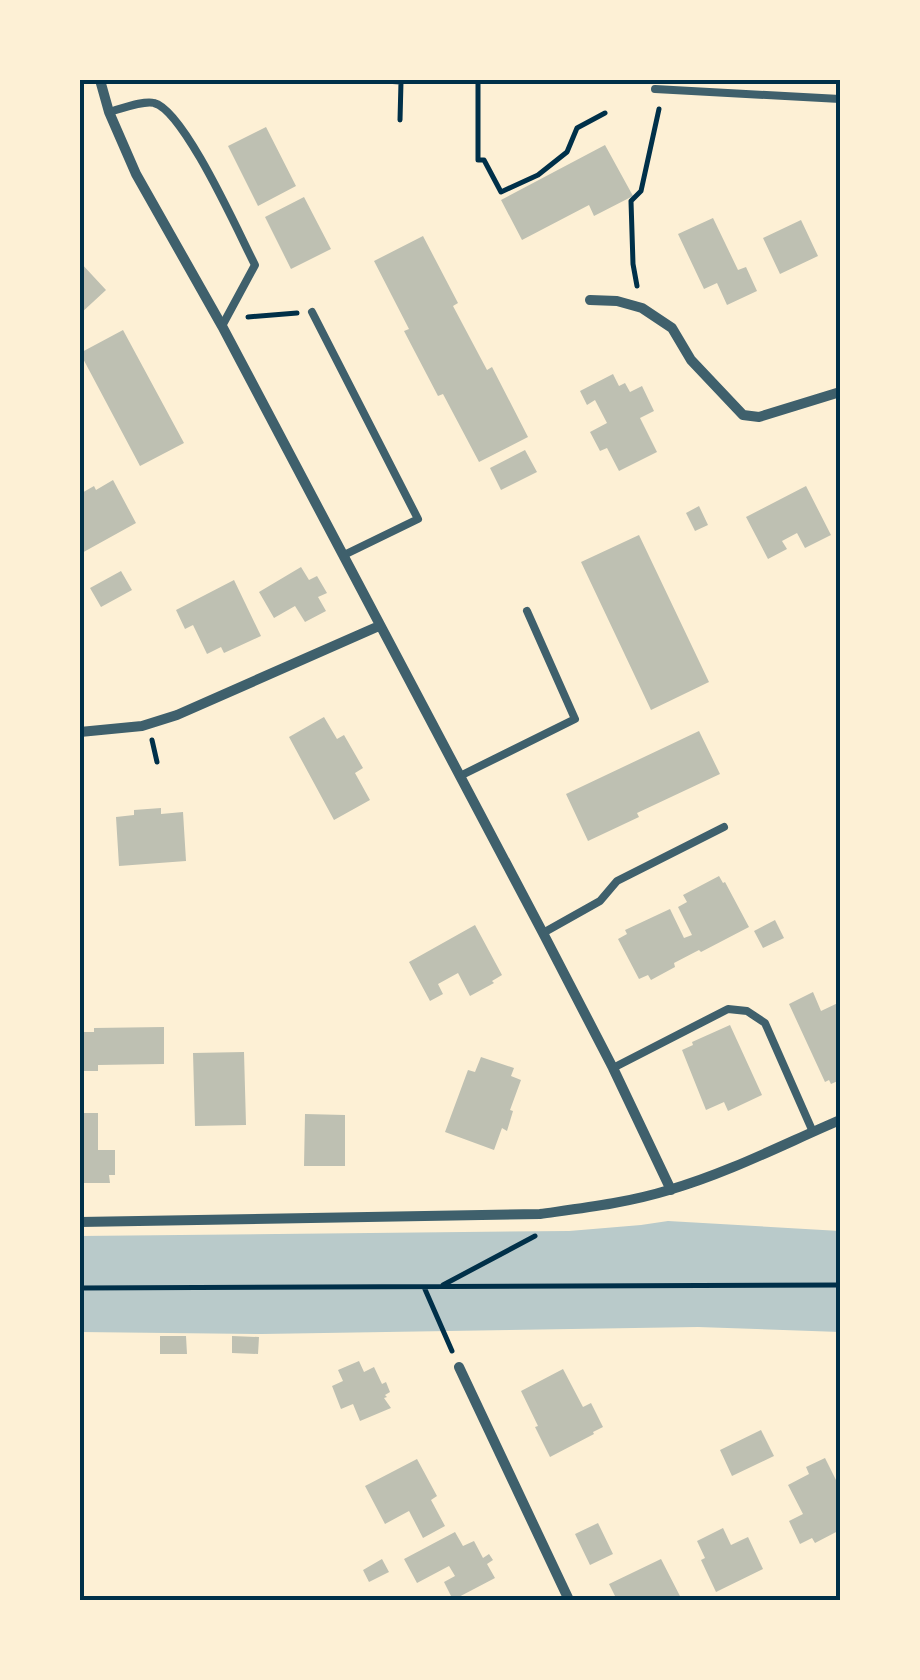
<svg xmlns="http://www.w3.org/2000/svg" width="920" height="1680" font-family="Jost,sans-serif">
<rect width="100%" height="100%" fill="#fdf0d5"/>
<path fill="#b9caca" d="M668 1221 840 1231V1332L698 1327 262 1334 80 1332V1236L569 1231 641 1225Z"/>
<path fill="#bec0b2" d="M266 127 296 186 258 206 228 146Z
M605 145 633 196 594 216 589 205 522 240 501 200Z
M304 197 331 249 291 269 265 217Z
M713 218 738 270 746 267 757 291 727 305 717 283 704 289 678 234Z
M801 220 818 256 780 274 763 238Z
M423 236 458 303 453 306 487 370 492 367 528 437 479 462 443 394 438 396 404 331 409 329 374 261Z
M80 262 106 290 80 314Z
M123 330 184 443 140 466 80 353Z
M613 374 619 386 625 383 630 392 642 386 654 411 640 418 657 452 619 471 607 448 600 451 590 432 607 423 595 400 587 405 580 391Z
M525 450 537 472 501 490 490 468Z
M113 480 136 523 80 554V494L94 486 96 490Z
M806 486 831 535 805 548 797 533 782 541 787 549 768 559 746 517Z
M699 506 708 525 695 531 686 513Z
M639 535 709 682 651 710 581 562Z
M301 567 309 580 317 576 327 593 318 597 326 611 305 622 295 606 274 618 259 592Z
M121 571 132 590 101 607 90 588Z
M234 580 261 636 224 653 221 647 207 654 193 625 185 629 176 610Z
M324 717 337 739 344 735 363 768 355 773 370 800 334 820 289 737Z
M699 731 720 774 637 813 639 817 588 841 566 794Z
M161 808V814L183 812 186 861 119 866 116 817 134 815V810Z
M719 876 723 883 725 882 749 927 701 952 699 950 674 963 675 967 651 980 648 975 639 979 618 939 627 934 625 930 670 909 684 938 692 935 678 907 687 902 683 895Z
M775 920 784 938 763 948 754 931Z
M475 925 502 975 492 981 494 983 470 996 458 973 438 984 443 994 430 1001 409 962Z
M813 992 821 1011 840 1002V1080L831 1084 829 1080 825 1082 789 1004Z
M730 1025 762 1095 728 1111 724 1102 706 1110 682 1050 693 1045 692 1042Z
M164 1027V1064L98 1065V1071H80V1032H94V1028Z
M244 1052 246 1125 195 1126 193 1053Z
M481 1057 514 1068 511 1076 521 1080 510 1110 513 1111 507 1131 502 1128 494 1150 445 1132 468 1070 475 1072Z
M80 1113H98V1150H115V1175H109L110 1183H80Z
M305 1114 345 1115V1166H304Z
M160 1336H186L187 1354H160Z
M232 1336 259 1337 258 1354 232 1353Z
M359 1361 364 1372 374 1367 382 1384 386 1382 390 1392 385 1395 387 1397 384 1398 391 1408 360 1421 353 1404 341 1409 332 1386 343 1381 338 1370Z
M563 1369 583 1407 591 1403 603 1427 593 1432 594 1434 550 1457 535 1427 538 1426 521 1391Z
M761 1430 774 1456 732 1476 720 1450Z
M825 1458 840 1488V1530L815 1543 812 1538 800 1544 789 1521 803 1514 788 1485 809 1474 806 1467Z
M417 1459 437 1496 431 1500 445 1526 423 1538 409 1511 385 1524 365 1486Z
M598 1523 613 1554 590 1565 575 1534Z
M723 1528 731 1545 748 1537 763 1569 716 1592 701 1560 705 1558 697 1541Z
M455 1532 463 1546 474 1541 483 1558 489 1554 493 1560 487 1564 495 1578 453 1600 444 1582 455 1576 449 1566 417 1583 404 1559Z
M382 1559 389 1572 369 1582 363 1570Z
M661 1559 682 1600H617L609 1584Z"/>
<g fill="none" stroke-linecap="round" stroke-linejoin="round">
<path stroke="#003049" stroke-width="5" d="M368 80 401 82 400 120
M478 84V160H484L501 192 538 175 567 152 577 128 605 113
M637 286 633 264 631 201 641 191 659 109
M248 317 297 313
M152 740 157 762
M443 1285 535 1236
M424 1287 452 1351
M80 1288 840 1285"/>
<path stroke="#3f606c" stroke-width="8" d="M655 89 840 99
M109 112C121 109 144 100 154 103 184 110 239 234 255 265L222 326
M312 312 418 519 344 555
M460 776 575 719 527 611
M543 933 600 901 617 881 724 827
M613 1068 728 1009 747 1011 765 1023 813 1132"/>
<path stroke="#3f606c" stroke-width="10" d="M100 80 109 112 136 174 222 326 543 933 613 1068 671 1190
M590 300 617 301 642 308 672 328 691 360 743 415 759 417 840 392
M80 732 142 726 177 715 379 626
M80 1222 540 1214C583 1208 627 1203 669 1190 728 1173 784 1144 840 1120
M459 1367 569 1600"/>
</g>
<rect width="920" height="1680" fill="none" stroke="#fdf0d5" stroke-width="165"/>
<rect x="82" y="82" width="756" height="1516" fill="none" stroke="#003049" stroke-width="4"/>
</svg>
